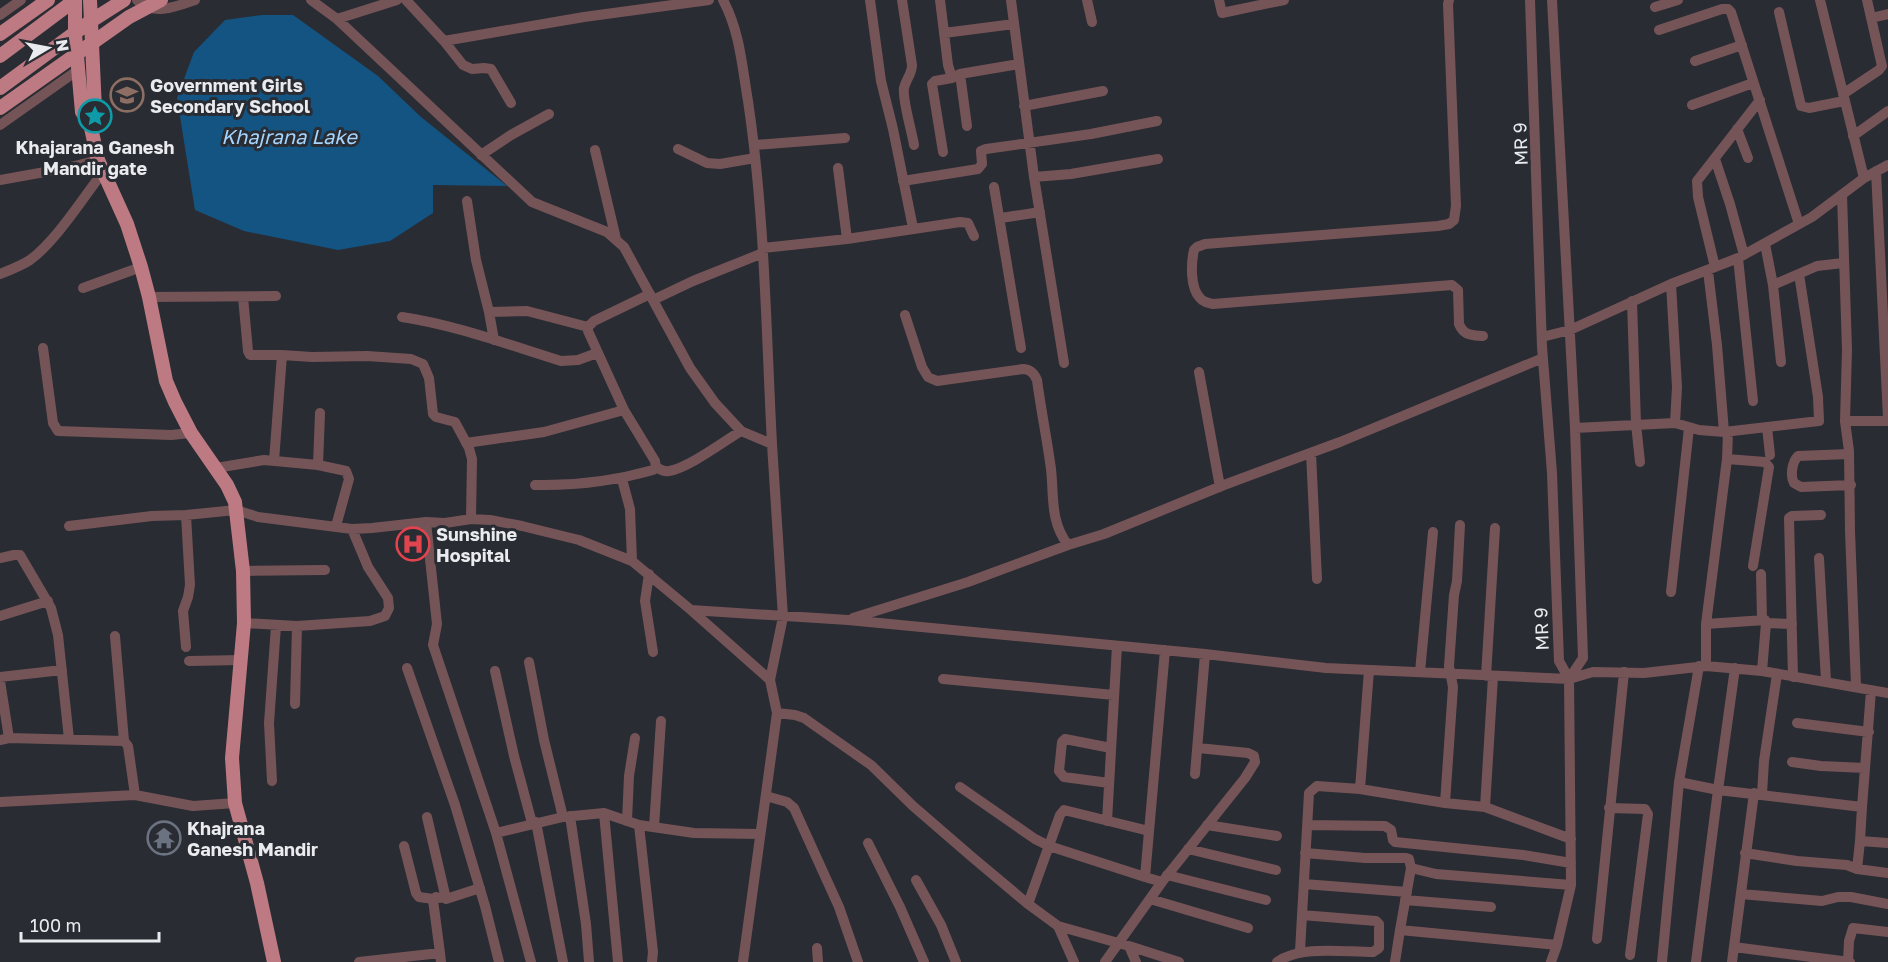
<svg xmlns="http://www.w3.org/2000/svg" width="1888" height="962" font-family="'Golos Text',sans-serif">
<rect width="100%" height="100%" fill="#292c32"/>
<path fill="#145482" d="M262 15H293L378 76 421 117 507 186 433 185V213L390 241 338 250 244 231 195 210 177 98 194 52 225 20Z"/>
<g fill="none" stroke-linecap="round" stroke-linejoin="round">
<path stroke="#755458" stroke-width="10" d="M137 0C151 17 178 6 195 0
M311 0 337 19 532 202 607 232 624 247 690 368 715 403 741 431 772 444 783 617 770 680
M406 0 444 41 463 65 472 69 484 68 491 69 511 103
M723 0C740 32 742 66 748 101 765 215 766 330 772 444
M870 0 881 81 893 129 913 228
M902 0 912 65C912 74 906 79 904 88 902 99 912 132 914 145
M940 0 948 65 952 78 960 74 1019 64
M1011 0 1034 177 1064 363
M1087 0 1092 22
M1219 0 1222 13 1284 0
M1449 0 1448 4 1456 206 1454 220 1449 224 1438 226 1205 244 1197 247 1194 250C1191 263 1190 288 1200 298 1203 302 1208 303 1213 304L1452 285 1458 290 1459 324C1464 336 1472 335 1483 336
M1530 0 1542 347 1552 473 1559 661 1569 679 1571 885 1557 945 1551 962
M1552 0 1575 428 1583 658 1569 679
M1820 0 1864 178
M1655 7 1678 0
M1779 12 1801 106 1809 108 1844 101
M0 15 21 0
M1871 18 1888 14
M337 19 397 0
M1659 30 1722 9H1728L1731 12 1799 224
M944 33 1014 24
M444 41 584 17 709 0
M1695 61 1742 45
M960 74 967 126
M1843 94 1879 70 1882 66 1867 0
M1692 105 1753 83
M1024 106 1103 91
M0 125 78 70
M1737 129 1748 158
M1853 136 1888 111
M755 145 845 138
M678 149 707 163 720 164 755 158
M595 150 616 239
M943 152 932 84 935 81 952 78
M481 155 511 135 549 114
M1715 159 1730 204 1744 255
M838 168 847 239
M1876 171 1888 418
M1034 177 1071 174 1158 159
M0 180 67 168 98 160
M903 181 978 169 982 164 981 151 986 149 1091 134 1157 121
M994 187 1021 348
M1842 195 1847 350 1845 421 1849 451 1850 531 1856 686
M467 201 476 260 489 312 494 340
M1001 218 1040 212
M1765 244 1773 285 1781 362
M763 248 847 239 960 222 968 223 974 236
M1738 258 1753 401
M1715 267 1698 197 1697 181 1760 100
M1708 271 1717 345 1724 432
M0 274C10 270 21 266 30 260 56 241 83 198 103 172
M1671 284 1677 387 1675 423
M1773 285 1817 266 1843 263
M83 288 141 267
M149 297 276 296
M243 297 248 351 250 355H282L312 357 367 356 411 359 423 364 429 378 433 414 436 417 455 422 469 448 472 459 471 519
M653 300 693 281 763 253
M1632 301 1636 424 1640 462
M489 312 527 311 588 327
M905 315 922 367 928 377 937 381 1023 369C1030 369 1034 373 1037 380 1041 410 1047 439 1051 469 1054 496 1050 522 1068 545
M402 317C456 325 509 345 561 361L578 360 597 353
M1542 337 1570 330 1671 284 1738 258 1812 217 1864 178 1888 165
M43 348 53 423 58 431 171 435 191 433
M1199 372 1220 487
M1845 421H1888
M1767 427 1770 455
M1575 428 1675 423 1699 430 1724 432 1819 421 1818 397 1799 274
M466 443 544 432 624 410
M1311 453 1317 579
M1849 454 1798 456C1792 462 1790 476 1794 483L1801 487 1851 485
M1727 459 1765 462 1769 467 1753 566
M274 461 282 355
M318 465 320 413
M656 467C661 470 664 472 669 471 688 468 723 442 741 431
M216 468 264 460 318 465 346 471 349 479 336 526
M622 479 630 509 632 561
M535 485C575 486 614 481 653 470L656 467 655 461 624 410 588 331V327L594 321 650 294
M186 515 190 585 188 597 183 611 186 647
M426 522 437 624 433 645 496 833 563 817 604 813 639 825 694 833 760 834
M1460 525 1457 581 1454 595 1449 666 1453 687 1445 803 1485 807 1571 839
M69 526 152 516 186 515 236 510 258 517 352 529 372 528 426 522 445 523 471 519 490 520 522 526 579 540 632 561 691 610
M0 558 14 555H20L51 608 58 635 69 739
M1819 558 1826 681
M243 571 325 570
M649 574 645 601 653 652
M1761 574 1762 620
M1671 592 1689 428
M0 616 48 601
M853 618 968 582 1068 545 1104 534 1224 485 1340 442 1543 358
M244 623 297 626 370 621 385 616 389 608 388 598 368 567 352 529
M1766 623 1792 624
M1706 624 1765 620 1766 623 1762 671
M115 636 124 741
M189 661 242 660
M529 662 544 740 563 817
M1706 666V624L1727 459 1728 432
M407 668 455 805 485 906 499 962
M1735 668 1718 790 1862 807 1871 691
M495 671 514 756 532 823
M1420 672 1433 532
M1486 676 1495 528
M0 677 62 670
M1793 677 1789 518 1792 516 1821 515
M943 679 1114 695
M0 681 9 738 0 740
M295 704 297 626
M1797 723 1869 732
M9 738 124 741 128 746 135 795
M1792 762 1821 766 1865 768
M1195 774 1205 654
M272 781 269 723 276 626
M1679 782 1718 790 1696 962
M1109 783 1064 777 1059 771 1062 742 1065 739 1111 748
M960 787 1035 839 1049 846 1145 877
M1360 789 1445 803
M1762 794 1764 761 1777 674
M766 796 787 802 794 808 839 907 858 962
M0 802 135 795 193 806 235 803
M1485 807 1493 677
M1862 807 1860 841 1888 843
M1609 808 1645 809 1648 814 1630 955
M604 813 618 962
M570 816 586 924 589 962
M427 817 446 899 480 888
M627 821 629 776 635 738
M1107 821 1117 646
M536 822 563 962
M639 825 653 952 652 962
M1207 825 1277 836
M1308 825 1385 826 1391 830 1393 840 1395 842 1523 855 1571 863
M654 827 661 721
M496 833 531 962
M868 843 900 907 924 962
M404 846 416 893 419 897 433 899
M1188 849 1276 870
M1305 853 1365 858H1406L1409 859 1411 868 1436 874 1571 885
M1745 853 1797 861 1847 865 1857 869 1888 873
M1411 868 1400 930 1557 945
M1857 869 1860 841
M1167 875 1266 900
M916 880 941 925 956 962
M1162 882 1145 877 1165 650
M1304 884 1407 892
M1741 894 1822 901 1838 897H1851L1888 904
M440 898 436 897 433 900 440 953
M1150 899 1248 928
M1405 900 1491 907
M1028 904 1060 815 1064 810 1149 831
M1058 926 1129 946 1136 962
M1597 939 1624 672
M1129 946 1179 962
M1734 947 1850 962
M817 948 818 962
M1300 951 1309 793 1317 786 1360 789 1369 670
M359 962 440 953 441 962
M743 962 777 713
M1074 962 1058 926 1028 904 972 857 913 806 871 765 804 718 795 715 777 713 770 680 691 610 848 620 1205 654 1326 668 1569 679 1593 672 1644 673 1706 666 1762 671 1888 693
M1105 962 1162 882 1245 778 1255 762 1254 756 1248 753 1198 748
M1277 962C1301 945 1343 952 1373 952L1379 948V924L1376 921 1302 915
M1395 962 1400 930
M1662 962 1679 782 1699 666
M1732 962 1754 793
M1848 962 1849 941 1853 928 1888 932"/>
<path stroke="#bd7a83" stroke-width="14" d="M75 0V34L82 112 90 123 98 160 127 224 141 267 149 297 166 381 175 402 191 433 227 485 235 502 243 571 244 623 232 758 235 803 257 883 274 962
M0 34 48 0
M0 56 75 0
M0 88 91 21 124 0
M90 123 95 110 90 0"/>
<path stroke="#bd7a83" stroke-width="14" d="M0 108 129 17 161 0"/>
</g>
<defs>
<g id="school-ring" transform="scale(1.725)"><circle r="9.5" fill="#292c32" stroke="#8d6e63" stroke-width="1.5"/><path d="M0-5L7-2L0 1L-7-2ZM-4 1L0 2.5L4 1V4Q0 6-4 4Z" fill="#8d6e63"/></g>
<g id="sight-ring" transform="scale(1.725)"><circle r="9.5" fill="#292c32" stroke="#0f9aa8" stroke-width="1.5"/><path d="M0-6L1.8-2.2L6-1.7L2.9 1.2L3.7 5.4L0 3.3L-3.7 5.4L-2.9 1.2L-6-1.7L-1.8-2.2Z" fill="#0f9aa8"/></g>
<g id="hospital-ring" transform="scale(1.725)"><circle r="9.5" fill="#292c32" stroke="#e0444e" stroke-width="1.5"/><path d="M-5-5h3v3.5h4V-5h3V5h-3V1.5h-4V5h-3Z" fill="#e0444e"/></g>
<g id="temple-ring" transform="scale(1.725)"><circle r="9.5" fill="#292c32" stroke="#6b7280" stroke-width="1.5"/><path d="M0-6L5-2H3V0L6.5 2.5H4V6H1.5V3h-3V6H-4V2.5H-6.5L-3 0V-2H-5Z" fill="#6b7280"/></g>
</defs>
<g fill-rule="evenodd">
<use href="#school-ring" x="127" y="95"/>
<use href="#sight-ring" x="95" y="116"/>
<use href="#hospital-ring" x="413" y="544"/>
<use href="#temple-ring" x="164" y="838"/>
</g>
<g text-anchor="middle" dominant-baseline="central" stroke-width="6" stroke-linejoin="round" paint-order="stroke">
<g font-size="18" font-weight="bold" fill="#e9ebee" stroke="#292c32" text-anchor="start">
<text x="150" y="85">Government Girls<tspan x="150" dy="21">Secondary School</tspan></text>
<text x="95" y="147" text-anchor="middle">Khajarana Ganesh<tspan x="95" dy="21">Mandir gate</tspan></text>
<text x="436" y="534">Sunshine<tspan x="436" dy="21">Hospital</tspan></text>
<text x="187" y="828">Khajrana<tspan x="187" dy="21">Ganesh Mandir</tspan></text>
</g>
<g font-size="18" fill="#e9ebee" stroke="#292c32">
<text transform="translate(1520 144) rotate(-92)">MR 9</text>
<text transform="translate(1541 629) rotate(-92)">MR 9</text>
</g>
<g font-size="20" font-style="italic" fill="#a5d5ff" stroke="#292c32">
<text x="289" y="136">Khajrana Lake</text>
</g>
</g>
<g transform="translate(48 48) rotate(80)" stroke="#292c32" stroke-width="4.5" paint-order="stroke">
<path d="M0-4.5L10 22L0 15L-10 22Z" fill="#e9ebee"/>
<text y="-9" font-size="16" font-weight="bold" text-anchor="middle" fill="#e9ebee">N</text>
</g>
<path d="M21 932v9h138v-9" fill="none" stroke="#e9ebee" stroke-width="3"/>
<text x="30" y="932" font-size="18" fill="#e9ebee" stroke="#292c32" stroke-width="4.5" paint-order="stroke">100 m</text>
</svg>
